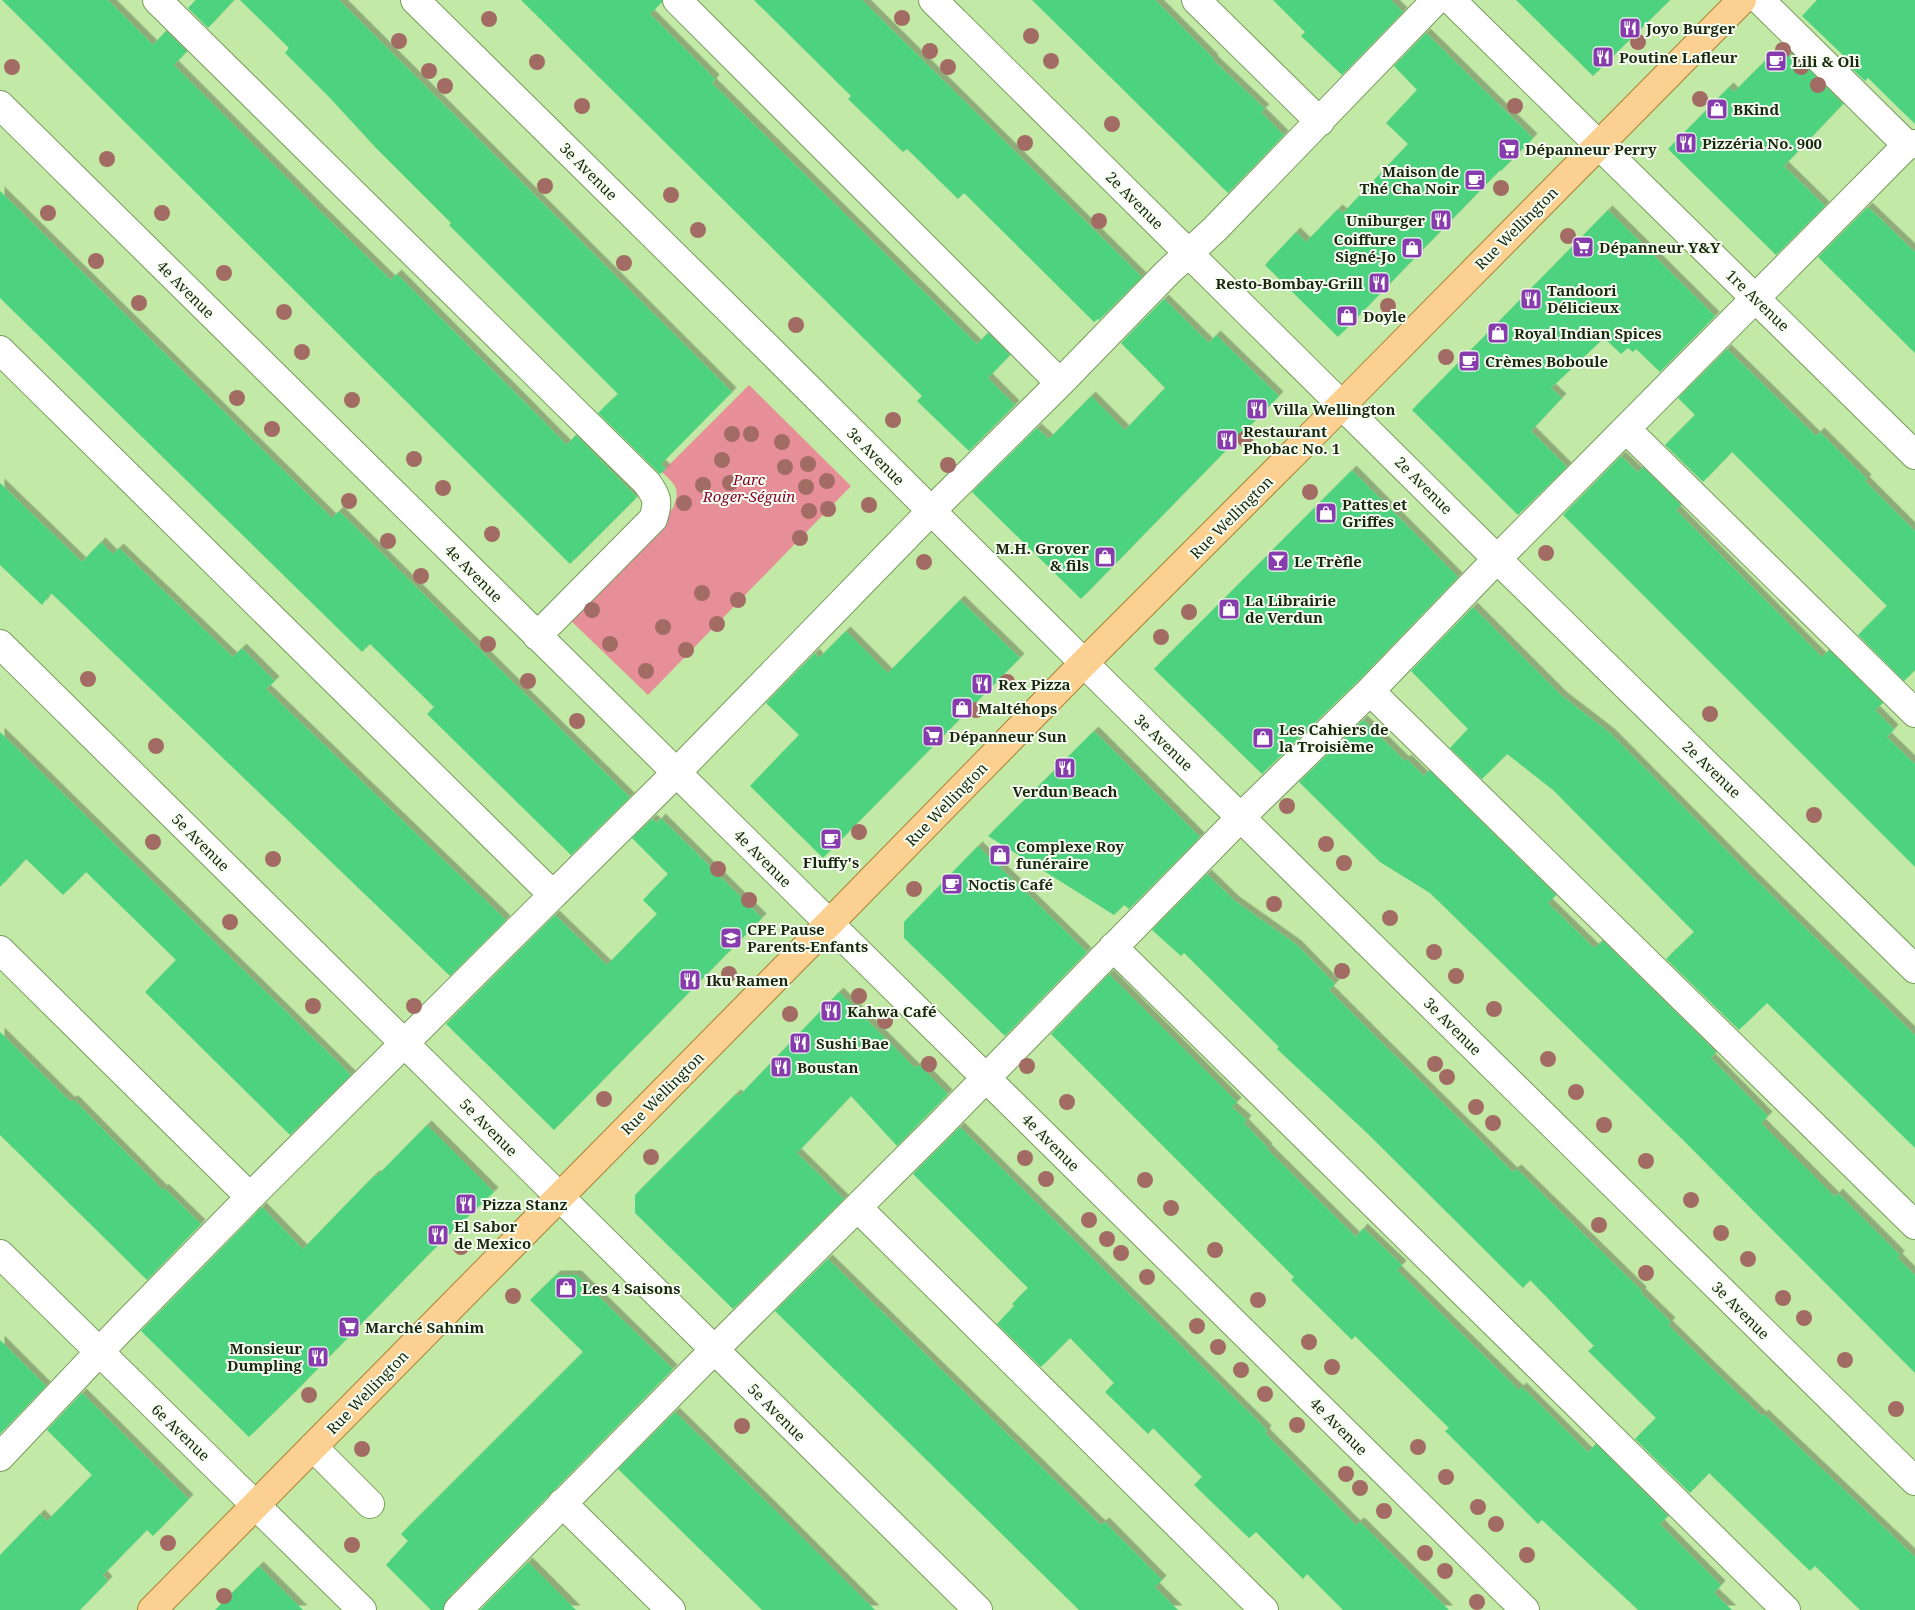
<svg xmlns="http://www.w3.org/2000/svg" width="1915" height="1610" font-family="'Noto Serif',serif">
<defs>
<filter id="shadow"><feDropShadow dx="4.5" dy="-4.5" stdDeviation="0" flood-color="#0004"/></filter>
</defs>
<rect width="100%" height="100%" fill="#c2e9a5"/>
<path fill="#e78f99" d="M749 385 851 486 648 695 568 618 673 508C681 488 676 486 662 472Z"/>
<path fill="#4ed27f" filter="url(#shadow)" d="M2 0H108L153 45 166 31 187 51 174 65 317 208 391 280 397 274 567 445 576 435 637 497 570 564Z
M196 0H234L208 28 188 8Z
M240 0H339L732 392 661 464 666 469 660 474 598 413 618 394 449 225 451 223 376 148 330 98 285 53 289 48Z
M521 0H662V2L650 14 715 79 712 83 977 344 988 333 1010 355 988 378 1015 405 969 451 917 401 922 396Z
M754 0H862L1142 277 1099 320 1098 319 1094 322 964 193 958 199 907 149 903 152 848 99 851 96Z
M1032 0H1155L1214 59 1213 60 1265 109 1261 112 1284 135 1228 193Z
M1273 0H1391L1403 12 1342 75 1301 36 1305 32Z
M1516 0H1670L1593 76Z
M1817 0H1915V124L1868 78 1865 81 1842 59H1847L1802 16Z
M1426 33 1533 138 1501 171 1500 170 1338 337 1265 265 1296 232 1306 242 1338 209 1343 213 1408 144 1386 123 1417 90 1394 66Z
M1771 55 1795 56 1843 104 1784 166 1825 206 1776 255 1668 149 1729 87 1734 92Z
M0 191 332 518 339 511 630 797 571 855 427 714 434 707 370 644 362 652 0 298Z
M1868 207 1915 252V353L1818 257Z
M1608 210 1715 316 1660 372 1636 349 1633 352 1628 348 1621 354 1604 338 1551 388 1562 398 1531 431 1567 467 1518 515 1412 410Z
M1164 299 1209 343 1216 335 1279 396 1081 599 972 492 1037 428 1049 439 1091 396 1125 430 1165 388 1121 343Z
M1727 349 1816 436 1820 432 1867 479 1865 481 1915 531V670L1904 681 1858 635 1887 606 1732 452 1703 482 1665 445 1695 415 1678 398Z
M1621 456 1638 472 1643 467 1681 505 1676 510 1822 657 1829 650 1883 703 1875 710 1894 729 1887 737 1915 764V867L1563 515Z
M1352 470 1458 577 1359 680 1262 774 1154 669Z
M0 483 82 562 101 542 113 554 119 548 233 657 242 648 275 681 266 689 506 920 450 976 51 593 42 605 0 565Z
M960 600 1020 658 823 858 750 786 799 735 766 703 815 653 819 658 846 631 888 673Z
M1473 607 1562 696 1610 733 1751 875 1915 1035V1148L1767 1003 1739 1030 1666 959 1694 932 1553 790 1507 754 1482 779 1450 748 1468 729 1411 671Z
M1363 720 1405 761 1407 759 1424 776 1429 770 1556 895 1548 903 1594 948 1603 941 1716 1052 1711 1058 1768 1116 1761 1123 1835 1197 1838 1193 1900 1255 1898 1258 1915 1275V1373L1684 1141 1430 893 1380 862 1299 782Z
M1094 731 1200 837 1129 909 1124 905 1114 915 988 836Z
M0 732 351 1075 290 1135 145 992 176 960 86 872 63 895 26 859 0 887Z
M661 818 762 918 554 1130 446 1024 555 915 607 965 657 914 643 900 668 874 632 838 652 819 657 823Z
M978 846 1087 952 1005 1036 904 938V922Z
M1207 874 1235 901 1297 945 1335 984 1329 990 1374 1035 1513 1172 1517 1169 1642 1291 1641 1293 1671 1322 1668 1325 1716 1372 1762 1416 1764 1414 1915 1557V1610H1860L1815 1566 1810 1571 1709 1473 1690 1493 1635 1439 1656 1418 1588 1351 1594 1346 1530 1280 1523 1288 1368 1134 1277 1049 1279 1047 1184 953 1181 956 1152 930Z
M1109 974 1237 1102 1232 1107 1247 1120 1244 1123 1268 1148 1267 1149 1356 1237 1363 1228 1402 1265 1397 1270 1519 1390 1522 1387 1588 1452 1596 1444 1668 1516 1660 1524 1721 1585 1714 1593 1732 1610H1638L1542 1520 1538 1524 1445 1431 1449 1428 1355 1336 1352 1340 1291 1280 1294 1277 1051 1034Z
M839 992 915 1068 919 1065 948 1094 897 1146 851 1096 797 1153 844 1199 733 1309 635 1213V1195L736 1094 739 1096Z
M0 1032 70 1101 74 1100 163 1190 164 1188 201 1224 147 1280 0 1135Z
M427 1125 494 1192 430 1253 296 1391 249 1437 141 1331 262 1207 303 1249 363 1187 375 1175 377 1176Z
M960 1127 1267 1430 1265 1433 1356 1525 1360 1522 1449 1610H1343L1307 1574 1303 1579 1256 1532 1249 1538 1194 1485 1202 1477 1153 1428 1148 1434 1105 1392 1114 1383 1070 1338 1041 1367 997 1324 1014 1306 1012 1304 1028 1288 913 1174Z
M828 1259 1101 1525 1105 1522 1162 1580 1155 1587 1178 1610H1079L775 1311Z
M556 1275H577L673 1369 447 1599 443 1610H431L386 1565 408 1541 401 1534 583 1352 530 1300Z
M0 1340 46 1386 0 1434Z
M82 1393 189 1499 153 1536 147 1530 103 1575 108 1581 80 1610H0V1555L40 1514 47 1521 92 1475 47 1430Z
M675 1412 772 1507 875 1610H762L665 1515 618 1469Z
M528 1562 576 1610H480Z
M259 1566 303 1610H215Z"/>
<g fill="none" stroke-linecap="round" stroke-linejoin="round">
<g stroke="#789c5c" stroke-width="30">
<path id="minor" d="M157 0 647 483C657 497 659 502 653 519L537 636
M415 0 769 349 1108 687 1915 1481
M677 0 1060 383
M933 0 1497 559 1915 969
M1196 0 1320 122
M1451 0 1915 455
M1760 0 1907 145 1915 144
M0 105 1525 1610
M0 350 553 895 250 1197
M1626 429 1915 713
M0 644 978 1610
M1370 691 1915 1225
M553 895 676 773 931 511 1060 383 1168 272 1215 229 1436 0
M1113 947 1786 1610
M0 950 250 1197 119 1331 0 1457
M858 1208 1264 1610
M0 1254 362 1610
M313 1447 370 1504
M562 1503 671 1610
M458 1610 714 1350 940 1125 1241 817 1370 691 1497 559 1907 145"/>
</g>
<g stroke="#ab8134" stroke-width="30">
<path id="major" d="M152 1610 808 945 1084 663 1321 426 1742 0"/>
</g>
<use href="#minor" stroke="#fff" stroke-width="28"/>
<use href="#major" stroke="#fcd091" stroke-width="28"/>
</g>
<g fill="#a26c64">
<circle cx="902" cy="18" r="8"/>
<circle cx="489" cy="19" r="8"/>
<circle cx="1031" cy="36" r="8"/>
<circle cx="399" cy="41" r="8"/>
<circle cx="1638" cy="42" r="8"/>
<circle cx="1783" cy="50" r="8"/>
<circle cx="930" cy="51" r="8"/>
<circle cx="1051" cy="61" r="8"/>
<circle cx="537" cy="62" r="8"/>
<circle cx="12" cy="67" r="8"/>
<circle cx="948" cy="67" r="8"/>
<circle cx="1801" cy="67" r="8"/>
<circle cx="429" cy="71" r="8"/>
<circle cx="1818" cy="85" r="8"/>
<circle cx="445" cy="86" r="8"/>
<circle cx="1700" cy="99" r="8"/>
<circle cx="582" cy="106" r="8"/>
<circle cx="1515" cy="106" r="8"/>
<circle cx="1112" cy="124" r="8"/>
<circle cx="1025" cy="143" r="8"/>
<circle cx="107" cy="159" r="8"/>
<circle cx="545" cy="186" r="8"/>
<circle cx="1501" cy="188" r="8"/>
<circle cx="671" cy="195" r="8"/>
<circle cx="48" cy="213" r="8"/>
<circle cx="162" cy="213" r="8"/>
<circle cx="1099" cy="221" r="8"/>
<circle cx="698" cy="230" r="8"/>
<circle cx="1568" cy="236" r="8"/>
<circle cx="96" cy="261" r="8"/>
<circle cx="624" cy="263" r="8"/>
<circle cx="224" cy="273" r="8"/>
<circle cx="139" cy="303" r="8"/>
<circle cx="1388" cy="306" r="8"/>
<circle cx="284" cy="312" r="8"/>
<circle cx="796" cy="325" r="8"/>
<circle cx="302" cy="352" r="8"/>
<circle cx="1446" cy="357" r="8"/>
<circle cx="237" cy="398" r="8"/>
<circle cx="352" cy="400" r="8"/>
<circle cx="893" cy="420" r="8"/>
<circle cx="272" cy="429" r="8"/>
<circle cx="732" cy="434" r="8"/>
<circle cx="751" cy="434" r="8"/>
<circle cx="1245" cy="439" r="8"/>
<circle cx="782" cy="442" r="8"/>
<circle cx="414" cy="459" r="8"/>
<circle cx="722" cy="460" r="8"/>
<circle cx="808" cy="464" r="8"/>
<circle cx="948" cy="465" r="8"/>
<circle cx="785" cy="467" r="8"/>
<circle cx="827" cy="481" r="8"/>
<circle cx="730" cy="483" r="8"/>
<circle cx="703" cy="485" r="8"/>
<circle cx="806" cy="487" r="8"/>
<circle cx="443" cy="488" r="8"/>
<circle cx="1310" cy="492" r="8"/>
<circle cx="349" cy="501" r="8"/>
<circle cx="684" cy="503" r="8"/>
<circle cx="869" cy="505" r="8"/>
<circle cx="828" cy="509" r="8"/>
<circle cx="809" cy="511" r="8"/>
<circle cx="492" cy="534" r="8"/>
<circle cx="800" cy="538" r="8"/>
<circle cx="388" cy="541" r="8"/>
<circle cx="1546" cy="553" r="8"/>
<circle cx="924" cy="562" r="8"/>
<circle cx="421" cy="576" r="8"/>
<circle cx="702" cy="593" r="8"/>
<circle cx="738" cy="600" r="8"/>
<circle cx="592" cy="610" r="8"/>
<circle cx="1189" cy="612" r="8"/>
<circle cx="717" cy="624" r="8"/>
<circle cx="663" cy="627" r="8"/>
<circle cx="1161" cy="637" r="8"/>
<circle cx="488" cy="644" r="8"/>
<circle cx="610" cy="644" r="8"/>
<circle cx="686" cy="650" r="8"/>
<circle cx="646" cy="671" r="8"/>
<circle cx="88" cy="679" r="8"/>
<circle cx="528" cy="681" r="8"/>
<circle cx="1007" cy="682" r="8"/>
<circle cx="976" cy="710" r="8"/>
<circle cx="1710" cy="714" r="8"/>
<circle cx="577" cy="721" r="8"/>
<circle cx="156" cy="746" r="8"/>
<circle cx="1287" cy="806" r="8"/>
<circle cx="1814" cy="815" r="8"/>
<circle cx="859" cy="832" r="8"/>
<circle cx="153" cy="842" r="8"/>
<circle cx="1326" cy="844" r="8"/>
<circle cx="273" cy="859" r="8"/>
<circle cx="1344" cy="863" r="8"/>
<circle cx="718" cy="869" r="8"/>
<circle cx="914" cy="889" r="8"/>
<circle cx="749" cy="900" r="8"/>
<circle cx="1274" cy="904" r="8"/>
<circle cx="1390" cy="918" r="8"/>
<circle cx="230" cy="922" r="8"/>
<circle cx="1434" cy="952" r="8"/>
<circle cx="1342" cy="971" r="8"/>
<circle cx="729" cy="974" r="8"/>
<circle cx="1456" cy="976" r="8"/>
<circle cx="859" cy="996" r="8"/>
<circle cx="313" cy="1006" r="8"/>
<circle cx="414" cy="1006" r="8"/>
<circle cx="1494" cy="1009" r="8"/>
<circle cx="790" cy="1014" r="8"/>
<circle cx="885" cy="1021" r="8"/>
<circle cx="1548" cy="1059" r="8"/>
<circle cx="929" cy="1064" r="8"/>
<circle cx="1435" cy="1064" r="8"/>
<circle cx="1027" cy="1066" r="8"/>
<circle cx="1447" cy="1077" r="8"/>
<circle cx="1576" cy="1092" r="8"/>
<circle cx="604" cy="1099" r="8"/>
<circle cx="1067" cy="1102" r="8"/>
<circle cx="1476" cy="1107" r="8"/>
<circle cx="1493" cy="1123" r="8"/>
<circle cx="1604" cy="1125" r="8"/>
<circle cx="651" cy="1157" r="8"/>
<circle cx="1025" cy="1158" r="8"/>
<circle cx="1646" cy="1161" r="8"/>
<circle cx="1046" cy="1179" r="8"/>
<circle cx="1145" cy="1180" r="8"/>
<circle cx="1691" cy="1200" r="8"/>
<circle cx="1171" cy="1208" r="8"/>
<circle cx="1089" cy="1220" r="8"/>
<circle cx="1599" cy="1225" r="8"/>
<circle cx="1721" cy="1233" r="8"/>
<circle cx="1107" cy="1239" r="8"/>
<circle cx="461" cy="1247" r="8"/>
<circle cx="1215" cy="1250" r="8"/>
<circle cx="1121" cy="1253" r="8"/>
<circle cx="1748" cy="1259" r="8"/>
<circle cx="1646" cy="1273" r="8"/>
<circle cx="1147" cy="1277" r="8"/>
<circle cx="513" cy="1296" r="8"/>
<circle cx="1783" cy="1298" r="8"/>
<circle cx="1258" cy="1300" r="8"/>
<circle cx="1804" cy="1318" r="8"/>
<circle cx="1197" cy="1326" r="8"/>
<circle cx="1309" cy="1342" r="8"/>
<circle cx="1218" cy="1347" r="8"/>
<circle cx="1845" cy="1360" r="8"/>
<circle cx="1332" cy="1367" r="8"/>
<circle cx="1241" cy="1370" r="8"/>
<circle cx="1265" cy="1394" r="8"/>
<circle cx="309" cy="1395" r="8"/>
<circle cx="1896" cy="1409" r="8"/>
<circle cx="1297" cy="1425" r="8"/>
<circle cx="742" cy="1426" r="8"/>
<circle cx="1418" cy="1447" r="8"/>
<circle cx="362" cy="1449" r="8"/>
<circle cx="1346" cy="1474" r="8"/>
<circle cx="1446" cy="1477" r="8"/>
<circle cx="1360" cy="1488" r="8"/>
<circle cx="1478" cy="1507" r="8"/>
<circle cx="1384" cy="1511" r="8"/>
<circle cx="1496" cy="1524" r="8"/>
<circle cx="168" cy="1543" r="8"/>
<circle cx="352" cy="1545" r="8"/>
<circle cx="1425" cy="1553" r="8"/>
<circle cx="1527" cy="1555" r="8"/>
<circle cx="1445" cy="1571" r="8"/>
<circle cx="224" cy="1596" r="8"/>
<circle cx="1477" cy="1602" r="8"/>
</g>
<defs>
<g id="restaurant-square" transform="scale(1.125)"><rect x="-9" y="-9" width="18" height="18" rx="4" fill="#873bac" stroke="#f6fff1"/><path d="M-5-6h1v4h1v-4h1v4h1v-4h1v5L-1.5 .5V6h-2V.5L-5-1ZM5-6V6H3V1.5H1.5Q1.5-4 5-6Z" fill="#fff"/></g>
<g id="cafe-square" transform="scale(1.125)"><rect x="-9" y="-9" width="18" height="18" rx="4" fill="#873bac" stroke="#f6fff1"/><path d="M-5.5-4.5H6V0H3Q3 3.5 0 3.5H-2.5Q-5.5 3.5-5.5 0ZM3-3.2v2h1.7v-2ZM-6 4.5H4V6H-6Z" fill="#fff"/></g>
<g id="shop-square" transform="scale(1.125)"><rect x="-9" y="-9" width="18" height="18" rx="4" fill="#873bac" stroke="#f6fff1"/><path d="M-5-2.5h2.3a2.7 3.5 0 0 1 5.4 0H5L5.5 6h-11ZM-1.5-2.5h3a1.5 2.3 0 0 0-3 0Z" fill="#fff"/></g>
<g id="supermarket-square" transform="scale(1.125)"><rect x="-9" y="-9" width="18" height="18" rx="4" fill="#873bac" stroke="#f6fff1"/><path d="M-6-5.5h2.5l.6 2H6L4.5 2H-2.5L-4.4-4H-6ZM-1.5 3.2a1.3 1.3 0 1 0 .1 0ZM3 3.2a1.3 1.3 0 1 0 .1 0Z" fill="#fff"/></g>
<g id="bar-square" transform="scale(1.125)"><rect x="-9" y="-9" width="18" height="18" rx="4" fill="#873bac" stroke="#f6fff1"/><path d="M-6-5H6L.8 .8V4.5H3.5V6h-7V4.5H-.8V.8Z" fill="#fff"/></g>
<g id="school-square" transform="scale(1.125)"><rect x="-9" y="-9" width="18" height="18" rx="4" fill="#873bac" stroke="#f6fff1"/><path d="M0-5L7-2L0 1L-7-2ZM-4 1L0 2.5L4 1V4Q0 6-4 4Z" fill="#fff"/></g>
</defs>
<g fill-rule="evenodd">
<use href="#restaurant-square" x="1630" y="28"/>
<use href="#restaurant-square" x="1603" y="57"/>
<use href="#cafe-square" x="1776" y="61"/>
<use href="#shop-square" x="1717" y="109"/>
<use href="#restaurant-square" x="1686" y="143"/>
<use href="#supermarket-square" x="1509" y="149"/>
<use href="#cafe-square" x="1475" y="180"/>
<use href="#restaurant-square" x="1441" y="220"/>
<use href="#supermarket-square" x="1583" y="247"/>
<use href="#shop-square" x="1412" y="248"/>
<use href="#restaurant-square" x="1379" y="283"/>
<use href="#restaurant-square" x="1531" y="299"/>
<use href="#shop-square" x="1347" y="316"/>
<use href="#shop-square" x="1498" y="333"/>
<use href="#cafe-square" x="1469" y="361"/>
<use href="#restaurant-square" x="1257" y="409"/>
<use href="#restaurant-square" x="1227" y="440"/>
<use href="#shop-square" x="1326" y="513"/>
<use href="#shop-square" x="1105" y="557"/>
<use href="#bar-square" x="1278" y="561"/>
<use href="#shop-square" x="1229" y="609"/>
<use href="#restaurant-square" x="982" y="684"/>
<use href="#shop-square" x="962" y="708"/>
<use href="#supermarket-square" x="933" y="736"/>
<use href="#shop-square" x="1263" y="738"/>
<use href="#restaurant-square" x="1065" y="768"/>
<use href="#cafe-square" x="831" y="839"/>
<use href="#shop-square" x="1000" y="855"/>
<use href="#cafe-square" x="952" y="884"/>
<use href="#school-square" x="731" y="938"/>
<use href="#restaurant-square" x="690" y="980"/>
<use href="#restaurant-square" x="831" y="1011"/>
<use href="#restaurant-square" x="800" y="1043"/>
<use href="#restaurant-square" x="781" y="1067"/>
<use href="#restaurant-square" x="466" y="1204"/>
<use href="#restaurant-square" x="438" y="1235"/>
<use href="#shop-square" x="566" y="1288"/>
<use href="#supermarket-square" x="349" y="1327"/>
<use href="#restaurant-square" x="318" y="1357"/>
</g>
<g text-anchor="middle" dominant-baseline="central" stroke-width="4" stroke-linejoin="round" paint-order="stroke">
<g font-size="15" font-weight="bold" fill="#19280e" stroke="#f6fff1" text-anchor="start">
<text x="1646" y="28">Joyo Burger</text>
<text x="1619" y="57">Poutine Lafleur</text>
<text x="1792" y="61">Lili &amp; Oli</text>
<text x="1733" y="109">BKind</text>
<text x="1702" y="143">Pizzéria No. 900</text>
<text x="1525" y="149">Dépanneur Perry</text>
<text x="1459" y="171" text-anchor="end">Maison de<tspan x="1459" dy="17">Thé Cha Noir</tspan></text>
<text x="1425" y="220" text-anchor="end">Uniburger</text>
<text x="1396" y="239" text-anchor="end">Coiffure<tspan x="1396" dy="17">Signé-Jo</tspan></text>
<text x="1599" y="247">Dépanneur Y&amp;Y</text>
<text x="1363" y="283" text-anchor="end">Resto-Bombay-Grill</text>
<text x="1547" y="290">Tandoori<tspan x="1547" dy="17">Délicieux</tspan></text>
<text x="1363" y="316">Doyle</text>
<text x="1514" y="333">Royal Indian Spices</text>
<text x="1485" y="361">Crèmes Boboule</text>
<text x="1273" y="409">Villa Wellington</text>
<text x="1243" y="431">Restaurant<tspan x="1243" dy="17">Phobac No. 1</tspan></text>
<text x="1342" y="504">Pattes et<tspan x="1342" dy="17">Griffes</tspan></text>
<text x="1089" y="548" text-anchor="end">M.H. Grover<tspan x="1089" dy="17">&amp; fils</tspan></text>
<text x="1294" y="561">Le Trèfle</text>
<text x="1245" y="600">La Librairie<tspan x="1245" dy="17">de Verdun</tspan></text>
<text x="998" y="684">Rex Pizza</text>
<text x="978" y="708">Maltéhops</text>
<text x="1279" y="729">Les Cahiers de<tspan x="1279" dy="17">la Troisième</tspan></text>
<text x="949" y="736">Dépanneur Sun</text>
<text x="1065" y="791" text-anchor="middle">Verdun Beach</text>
<text x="1016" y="846">Complexe Roy<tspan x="1016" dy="17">funéraire</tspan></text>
<text x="831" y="862" text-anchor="middle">Fluffy's</text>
<text x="968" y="884">Noctis Café</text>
<text x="747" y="929">CPE Pause<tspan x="747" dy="17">Parents-Enfants</tspan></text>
<text x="706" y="980">Iku Ramen</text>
<text x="847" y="1011">Kahwa Café</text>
<text x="816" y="1043">Sushi Bae</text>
<text x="797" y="1067">Boustan</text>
<text x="482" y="1204">Pizza Stanz</text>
<text x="454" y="1226">El Sabor<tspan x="454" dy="17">de Mexico</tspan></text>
<text x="582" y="1288">Les 4 Saisons</text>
<text x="365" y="1327">Marché Sahnim</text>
<text x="302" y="1348" text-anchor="end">Monsieur<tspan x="302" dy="17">Dumpling</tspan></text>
</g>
<g font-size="15" fill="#19280e" stroke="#f6fff1">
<text transform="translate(589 171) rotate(45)">3e Avenue</text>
<text transform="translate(1135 200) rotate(45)">2e Avenue</text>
<text transform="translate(1516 228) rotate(-45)">Rue Wellington</text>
<text transform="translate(186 289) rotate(45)">4e Avenue</text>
<text transform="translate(1758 300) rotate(44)">1re Avenue</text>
<text transform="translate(876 456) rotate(45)">3e Avenue</text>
<text transform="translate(1424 485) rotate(45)">2e Avenue</text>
<text transform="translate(1231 517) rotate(-45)">Rue Wellington</text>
<text transform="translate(474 573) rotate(45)">4e Avenue</text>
<text transform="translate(1164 742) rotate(44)">3e Avenue</text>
<text transform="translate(1712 769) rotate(44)">2e Avenue</text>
<text transform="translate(946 804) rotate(-46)">Rue Wellington</text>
<text transform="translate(201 842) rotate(45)">5e Avenue</text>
<text transform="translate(763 858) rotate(45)">4e Avenue</text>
<text transform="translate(1453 1026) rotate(45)">3e Avenue</text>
<text transform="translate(662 1093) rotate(-45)">Rue Wellington</text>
<text transform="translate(489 1127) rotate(45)">5e Avenue</text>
<text transform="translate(1051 1142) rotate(45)">4e Avenue</text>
<text transform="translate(1741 1310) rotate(45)">3e Avenue</text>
<text transform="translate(367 1392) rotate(-46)">Rue Wellington</text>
<text transform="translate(777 1412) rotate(45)">5e Avenue</text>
<text transform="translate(1339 1426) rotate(45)">4e Avenue</text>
<text transform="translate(181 1432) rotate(44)">6e Avenue</text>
</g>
<g font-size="15" font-style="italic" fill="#87062f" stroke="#f6fff1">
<text x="749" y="479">Parc<tspan x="749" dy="17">Roger-Séguin</tspan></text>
</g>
</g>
</svg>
